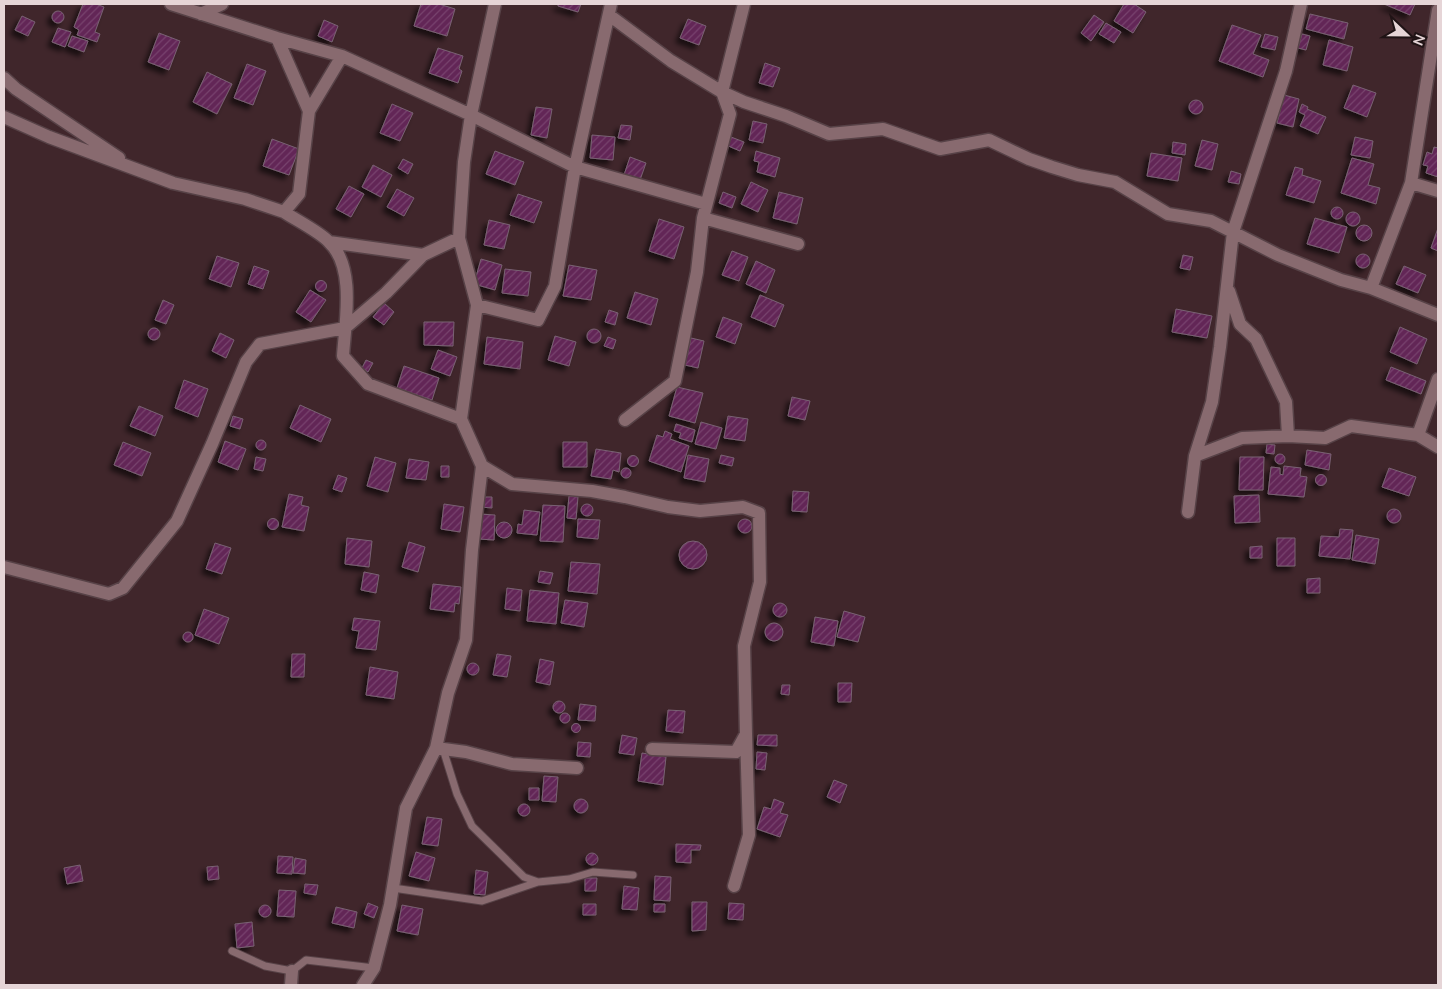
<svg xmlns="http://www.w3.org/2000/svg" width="1442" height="989" font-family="'Nunito Sans',sans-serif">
<defs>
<pattern id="building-hatch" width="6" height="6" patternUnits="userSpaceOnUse" patternTransform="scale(1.25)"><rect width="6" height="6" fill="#622556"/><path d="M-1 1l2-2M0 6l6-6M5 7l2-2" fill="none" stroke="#78446e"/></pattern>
<filter id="shadow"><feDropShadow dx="-4.5" dy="4.5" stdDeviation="2.5" flood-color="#0009"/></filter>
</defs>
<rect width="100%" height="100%" fill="#40262b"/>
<path fill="url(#building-hatch)" stroke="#796273" filter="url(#shadow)" d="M83 4H96L104 7 95 32 100 34 97 42 77 35 79 30 74 27Z
M421 4H439L455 9 447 36 414 26Z
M558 4H581L578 12 558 6Z
M1124 4H1134L1146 12 1133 33 1114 21Z
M1384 4H1415L1410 15Z
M52 17a6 6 0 1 1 12 0a6 6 0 1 1-12 0Z
M1310 14 1348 23 1344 39 1306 29Z
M1094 15 1104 22 1091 41 1081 33Z
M22 16 35 22 28 36 15 30Z
M688 19 706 26 699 45 680 38Z
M324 20 338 26 332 42 318 36Z
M1106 23 1121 32 1114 43 1099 34Z
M1232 25 1261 35 1253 54 1269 60 1263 77 1219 61Z
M58 28 71 32 65 47 52 42Z
M159 33 180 41 169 70 148 62Z
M1265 34 1278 37 1275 50 1261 47Z
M1302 34 1310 36 1306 50 1298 48Z
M72 36 88 41 84 52 68 46Z
M1329 40 1353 47 1347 71 1323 65Z
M438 48 463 56 459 69 462 71 458 83 429 73Z
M765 63 780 68 773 87 759 83Z
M247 64 266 71 253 105 234 98Z
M207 72 232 84 217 114 193 102Z
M1353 85 1376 93 1367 117 1344 108Z
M1284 95 1299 99 1293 127 1277 123Z
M1189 107a7 7 0 1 1 14 0a7 7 0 1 1-14 0Z
M392 104 413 113 400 141 380 133Z
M1302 104 1308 107 1307 109 1326 117 1318 134 1300 126 1305 115 1299 112Z
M536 107 552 109 547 138 531 135Z
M753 121 767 124 763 143 749 140Z
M621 125 632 126 630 140 618 138Z
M592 135 615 137 613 160 590 158Z
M731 137 744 142 740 151 726 145Z
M1355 137 1373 141 1370 158 1351 155Z
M272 139 299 149 289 175 263 166Z
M1202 140 1218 144 1212 170 1195 166Z
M1173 142 1186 144 1185 155 1172 153Z
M1434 147 1438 148V177L1426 173 1428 166 1423 165 1427 152 1432 154Z
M495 151 524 162 515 185 486 174Z
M756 151 780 158 775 177 757 172 759 162 754 161Z
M1151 153 1182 158 1178 181 1147 176Z
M630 157 646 163 640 180 624 175Z
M1352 158 1374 164 1368 185 1380 188 1376 204 1341 193Z
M403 159 413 164 408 174 398 168Z
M373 165 392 175 381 197 362 187Z
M1295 167 1303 169 1302 175 1321 181 1314 203 1286 195Z
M1231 171 1241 174 1239 184 1228 182Z
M751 182 768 190 758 212 741 204Z
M349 186 364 194 351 217 336 209Z
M397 189 414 198 404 216 387 207Z
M723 192 736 197 732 208 719 203Z
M779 192 803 198 797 224 773 218Z
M518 194 542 202 534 223 510 215Z
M1331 213a6 6 0 1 1 12 0a6 6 0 1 1-12 0Z
M1346 219a7 7 0 1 1 14 0a7 7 0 1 1-14 0Z
M1315 218 1347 227 1339 253 1307 244Z
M659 219 684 227 674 259 649 251Z
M489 220 510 225 504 249 484 245Z
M1356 233a8 8 0 1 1 16 0a8 8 0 1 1-16 0Z
M1438 228V251L1431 248Z
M732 251 748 257 739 281 722 275Z
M1356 261a7 7 0 1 1 14 0a7 7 0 1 1-14 0Z
M1183 255 1193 257 1190 270 1180 268Z
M217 256 239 263 231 287 209 279Z
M481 259 502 265 495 290 474 284Z
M756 261 775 270 766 293 746 284Z
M569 265 597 270 591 300 563 296Z
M254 266 269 271 263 289 248 284Z
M1404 266 1426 275 1418 293 1396 284Z
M505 269 531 272 528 296 502 293Z
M315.5 286a5.5 5.5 0 1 1 11 0a5.5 5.5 0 1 1-11 0Z
M310 290 326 300 311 322 296 312Z
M635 292 658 299 651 325 627 318Z
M760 295 784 305 775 327 751 317Z
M163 300 174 305 166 324 155 320Z
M384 303 394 312 384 325 373 317Z
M1176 309 1212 316 1207 338 1172 332Z
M609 310 618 313 615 325 605 322Z
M723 317 742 324 735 344 716 337Z
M424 322H454L453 346 424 345Z
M1400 327 1427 339 1417 364 1390 352Z
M148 334a6 6 0 1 1 12 0a6 6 0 1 1-12 0Z
M587 336a7 7 0 1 1 14 0a7 7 0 1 1-14 0Z
M220 333 234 340 226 358 212 351Z
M555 336 576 342 569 366 548 360Z
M487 337 523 342 520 369 484 364Z
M608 337 616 340 613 349 604 346Z
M691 338 704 341 698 368 685 365Z
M438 350 457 357 450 376 431 369Z
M366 360 373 363 368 372 362 368Z
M404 366 439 378 432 400 397 388Z
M1391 367 1426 381 1421 394 1386 380Z
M184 380 208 389 198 417 175 408Z
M677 387 703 393 695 423 669 416Z
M792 397 810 401 805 420 788 416Z
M300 405 331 419 321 442 290 428Z
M139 406 163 416 155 436 130 426Z
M233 416 243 419 240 429 230 426Z
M728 416 748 419 745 441 724 438Z
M701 422 722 428 716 449 695 444Z
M676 424 695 430 692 442 679 438 681 433 674 431Z
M665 431 672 434 670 439 689 446 681 472 649 461 657 435 663 437Z
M256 445a5 5 0 1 1 10 0a5 5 0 1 1-10 0Z
M225 441 246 449 238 470 218 462Z
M123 442 151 453 142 476 114 465Z
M563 442H587V467H563Z
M1267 444 1275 445 1274 454 1266 453Z
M596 449 621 453 619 472 613 470 611 479 591 476Z
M1307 450 1331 454 1329 470 1305 465Z
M1275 459a5 5 0 1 1 10 0a5 5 0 1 1-10 0Z
M688 455 709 459 705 482 684 478Z
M721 455 734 458 732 466 719 463Z
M627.5 461a5.5 5.5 0 1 1 11 0a5.5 5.5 0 1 1-11 0Z
M256 457 266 459 263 471 254 469Z
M375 457 396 463 388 492 367 486Z
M1240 457H1264L1263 490H1239Z
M409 459 429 462 426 480 406 478Z
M441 466H449V477H441Z
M1284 466 1301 468 1300 476 1307 477 1304 497 1268 494 1271 467 1280 468V474L1283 475Z
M1389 468 1416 477 1409 496 1382 487Z
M621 473a5 5 0 1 1 10 0a5 5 0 1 1-10 0Z
M1315.5 480a5.5 5.5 0 1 1 11 0a5.5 5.5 0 1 1-11 0Z
M338 475 347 478 342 492 333 489Z
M793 491 809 492 807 512 792 511Z
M289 494 303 497 301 505 309 507 304 531 282 527Z
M1259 495 1260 522 1235 523 1234 496Z
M569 496 578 497 576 519 567 518Z
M482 497H492V508L481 507Z
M444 504 464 507 460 532 441 529Z
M581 510a6 6 0 1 1 12 0a6 6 0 1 1-12 0Z
M543 505 565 506 563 542 540 541Z
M1387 516a7 7 0 1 1 14 0a7 7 0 1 1-14 0Z
M524 510 540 512 537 535 517 533 518 524 522 525Z
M479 514 495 515 494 540 479 539Z
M267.5 524a5.5 5.5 0 1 1 11 0a5.5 5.5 0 1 1-11 0Z
M738 526a7 7 0 1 1 14 0a7 7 0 1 1-14 0Z
M578 519 600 520 598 539 577 537Z
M496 530a8 8 0 1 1 16 0a8 8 0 1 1-16 0Z
M1340 529 1353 530 1350 559 1319 556 1321 536 1339 537Z
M1356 535 1379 539 1375 564 1352 560Z
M347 538 372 541 369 567 345 564Z
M1277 538H1295V566H1277Z
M679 555a14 14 0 1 1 28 0a14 14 0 1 1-28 0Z
M409 542 425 547 418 572 402 567Z
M215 543 231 548 222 574 206 569Z
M1262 546V558H1250V547Z
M571 562 600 564 597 594 568 591Z
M540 571 553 573 550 584 538 582Z
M364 572 379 575 376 593 361 590Z
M1320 578V593H1307V579Z
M433 584 461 587 459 604 455 603 454 612 430 609Z
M507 588 522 590 520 611 505 609Z
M530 590 559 593 556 624 527 621Z
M565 600 588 603 584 627 561 623Z
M773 610a7 7 0 1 1 14 0a7 7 0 1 1-14 0Z
M204 609 229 618 219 644 195 635Z
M844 611 865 617 858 642 837 637Z
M815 617 838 621 834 646 811 642Z
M354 618 380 621 376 650 356 648 359 631 352 630Z
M765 632a9 9 0 1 1 18 0a9 9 0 1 1-18 0Z
M183 637a5 5 0 1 1 10 0a5 5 0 1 1-10 0Z
M292 654H305L304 677H291Z
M497 654 511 656 507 677 493 675Z
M540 659 554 662 550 685 536 682Z
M467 669a6 6 0 1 1 12 0a6 6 0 1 1-12 0Z
M370 667 398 672 394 699 366 695Z
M838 683H852L851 702H838Z
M782 685H790L789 695 781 694Z
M553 707a6 6 0 1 1 12 0a6 6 0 1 1-12 0Z
M580 704 596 706 595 721 578 720Z
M668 710 685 711 683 733 666 731Z
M560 718a5 5 0 1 1 10 0a5 5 0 1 1-10 0Z
M571.5 728a4.5 4.5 0 1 1 9 0a4.5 4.5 0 1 1-9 0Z
M622 735 637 738 634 755 619 753Z
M758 735H777V746L757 745Z
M578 742 591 743 590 757 577 756Z
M757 752 767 753 765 770 756 769Z
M642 753 666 757 663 785 638 781Z
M544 776 558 777 556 802 542 801Z
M834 780 847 785 840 803 827 797Z
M529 788H539V800H529Z
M574 806a7 7 0 1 1 14 0a7 7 0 1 1-14 0Z
M774 799 784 803 780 813 788 815 780 837 757 829 764 807 771 809Z
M518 810a6 6 0 1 1 12 0a6 6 0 1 1-12 0Z
M427 817 442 819 438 846 422 844Z
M676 844 701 845 700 850H691V863L676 862Z
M416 852 435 858 429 881 409 876Z
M586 859a6 6 0 1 1 12 0a6 6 0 1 1-12 0Z
M278 856 293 857 292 874 277 873Z
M295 858 306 860 305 874 293 873Z
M80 865 83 881 67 884 64 868Z
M218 866 219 879 208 880 207 867Z
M476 870 488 872 485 895 474 894Z
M655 876 671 877 670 901 654 900Z
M585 878H597L596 891H585Z
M305 884 318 885 316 895 304 893Z
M624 886 639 888 637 910 622 909Z
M279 890 296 891 294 917 277 916Z
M692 902H707L706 930 692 931Z
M368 903 378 907 374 918 364 914Z
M729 903 744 904 743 920 728 919Z
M583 904H596V915H583Z
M654 904H665V912H654Z
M259 911a6 6 0 1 1 12 0a6 6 0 1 1-12 0Z
M402 905 423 909 418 935 397 931Z
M336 907 357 912 354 928 332 923Z
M252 922 254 946 237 948 235 924Z"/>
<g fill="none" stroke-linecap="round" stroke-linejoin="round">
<g stroke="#574247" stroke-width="9">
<path id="service" d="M443 749 457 794 472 826 524 877 538 882 569 879 593 872 633 875
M393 888 482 901 538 882
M232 951 265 966 292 971 306 960 374 968"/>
</g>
<g stroke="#574247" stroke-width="15">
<path id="minor" d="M171 4 277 38 342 56 471 115 575 167 706 204
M744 4 722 92 744 102 786 116 829 134 883 129 940 149 989 140 1029 159 1052 167 1078 175 1115 182 1168 214 1211 221 1278 255 1341 280 1371 288 1438 315
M201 14 222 4
M609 15 671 61 722 92 730 114 703 218 697 272 675 381 625 420
M277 38 309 111
M4 78 16 89 119 158
M4 117 49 137 173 183 245 199 284 212 299 194 309 111 342 56
M1411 183 1438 191
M284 212C296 220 320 232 329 242 356 267 345 323 343 356L368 384 461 419
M703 218 798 244
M329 242 423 255 459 238
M1371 288 1411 183 1438 10
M1229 291 1240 324 1256 339 1286 402 1288 436
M477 305 538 320 555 286 575 167 611 4
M1418 435 1438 379
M1195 456 1242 438 1288 436 1325 438 1351 426 1418 435 1438 447
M482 466 512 484 592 491 625 497 668 507 700 511 743 507 759 513 760 582 744 646 746 734 736 752 652 749
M1188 512 1195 456 1212 402 1220 347 1233 232 1286 71 1301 4
M4 567 109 594 123 588 177 521 212 444 246 362 260 344 345 328 386 293 423 255
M436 748 466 752 512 764 577 768
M734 886 749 835 746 734
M291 985 292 971
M363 985 374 968 390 905 406 808 436 748 448 693 466 640 472 550 482 466 461 419 477 305 459 238 464 162 471 115 495 4"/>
</g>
<use href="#service" stroke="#886a6f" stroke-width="7"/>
<use href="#minor" stroke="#886a6f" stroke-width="12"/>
</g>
<rect width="1442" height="989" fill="none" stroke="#e6d5d7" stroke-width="10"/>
<g transform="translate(1407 35) rotate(112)" stroke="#1f1315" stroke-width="4" paint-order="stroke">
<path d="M0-4L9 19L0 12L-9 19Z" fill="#e6d5d7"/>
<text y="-8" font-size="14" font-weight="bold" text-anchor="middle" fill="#e6d5d7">N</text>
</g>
</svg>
